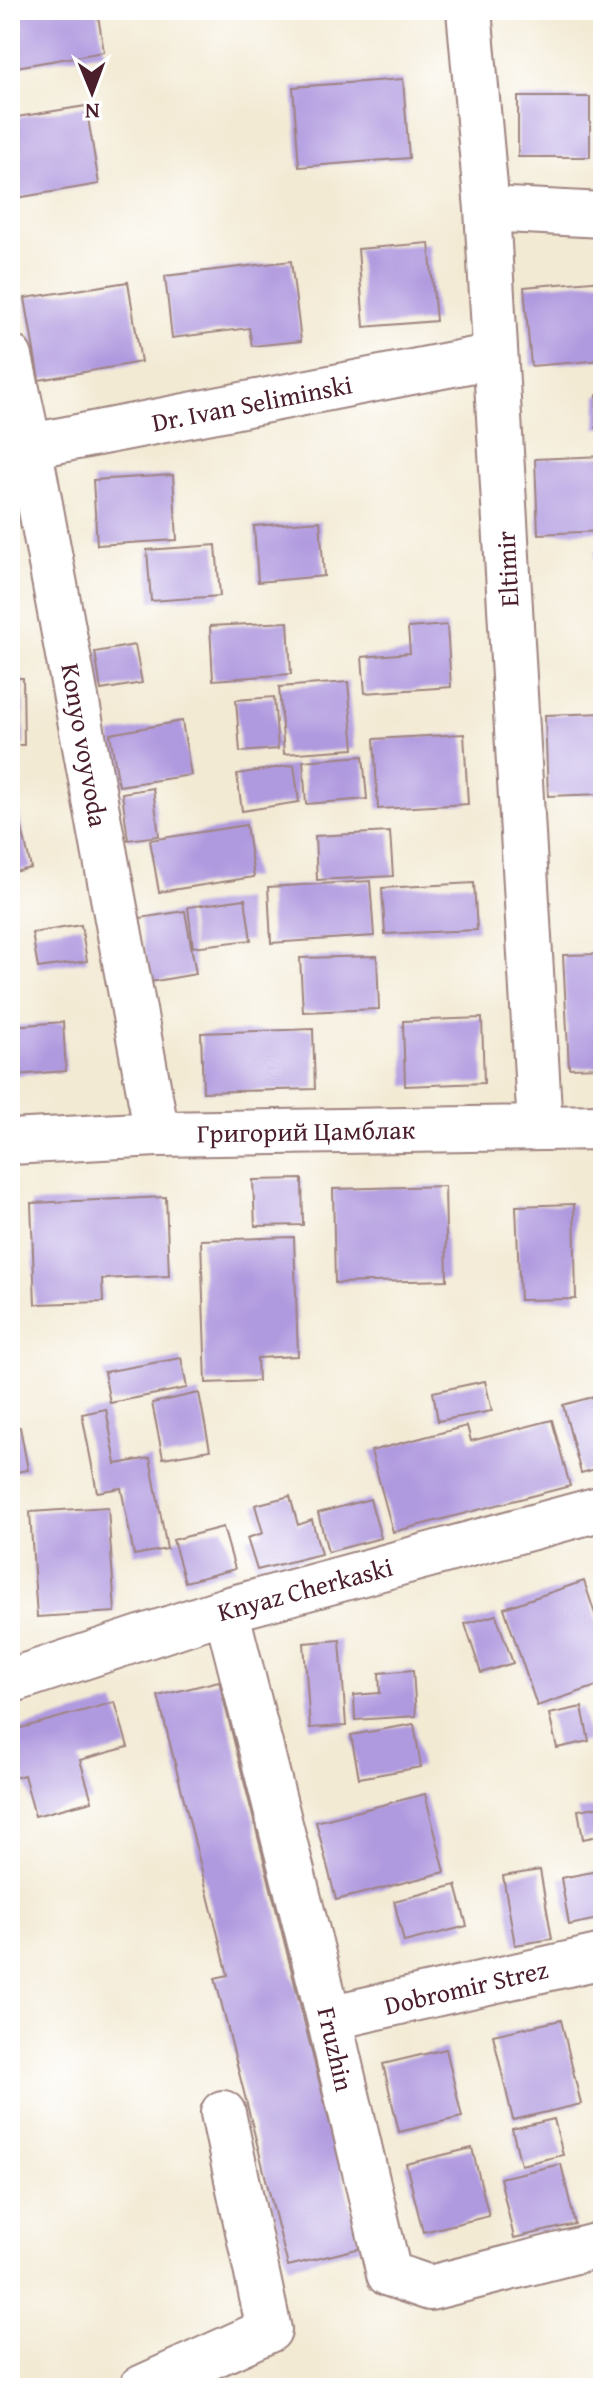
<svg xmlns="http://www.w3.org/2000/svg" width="613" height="2398" font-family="'Gentium Book Plus',serif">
<rect width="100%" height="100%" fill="#fff"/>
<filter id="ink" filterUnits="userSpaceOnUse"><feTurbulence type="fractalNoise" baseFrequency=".0125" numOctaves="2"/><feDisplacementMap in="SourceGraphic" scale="16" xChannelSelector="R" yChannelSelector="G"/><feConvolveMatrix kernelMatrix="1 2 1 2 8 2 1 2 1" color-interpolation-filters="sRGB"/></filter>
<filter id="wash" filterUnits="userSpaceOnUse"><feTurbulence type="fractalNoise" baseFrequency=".006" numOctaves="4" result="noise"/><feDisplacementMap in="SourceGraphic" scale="32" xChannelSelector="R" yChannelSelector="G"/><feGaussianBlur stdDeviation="1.8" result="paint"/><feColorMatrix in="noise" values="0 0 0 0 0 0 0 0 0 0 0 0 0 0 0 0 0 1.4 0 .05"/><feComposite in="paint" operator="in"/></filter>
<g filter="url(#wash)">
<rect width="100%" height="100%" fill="#f3ead4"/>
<g id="blocks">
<path fill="#b09adf" d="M10 10H97L104 52 10 68Z
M403 79 409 158 299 167 293 87Z
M518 97H590V157H518Z
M86 106 99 184 16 198 10 166V118Z
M429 243 436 321 364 327 358 249Z
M291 261 301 341 252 346 249 328 172 338 165 276Z
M603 280V360L531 366 524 287Z
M128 282 141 362 39 380 25 298Z
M597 395H603V428H596Z
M603 456V531L538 534 535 459Z
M173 475 177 540 97 545 93 480Z
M320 521 324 576 258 582 254 526Z
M216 545 220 596 151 601 147 550Z
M595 550H603V599L597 600Z
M288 622 291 674 213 680 210 626Z
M447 625 451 687 365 693 362 657 410 653 408 628Z
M135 645 142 683 101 690 95 652Z
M10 678H23L24 745H10Z
M348 682 354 749 284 754 279 687Z
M274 697 278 749 240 752 236 700Z
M603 713V794L548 796 545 715Z
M182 721 191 775 119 786 110 734Z
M464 734 468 804 378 809 374 739Z
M363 756 367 799 306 804 303 761Z
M294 765 299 802 242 811 237 774Z
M13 788 31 868 10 873V789Z
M153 788 159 836 128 840 122 793Z
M246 825 254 877 159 892 150 840Z
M390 832 393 876 317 880 315 836Z
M370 881 374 936 271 943 268 887Z
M474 883 477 930 385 934 382 888Z
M245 899 251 940 193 947 188 907Z
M185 911 196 974 150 982 140 918Z
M81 925 87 961 38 968 32 933Z
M603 954V1067L569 1068 563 955Z
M377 956 379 1009 303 1012 300 958Z
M482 1018 484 1083 405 1086 403 1021Z
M63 1022 66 1071 15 1075 12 1026Z
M313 1029 315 1089 203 1092 201 1033Z
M302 1179 303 1225 255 1226 253 1180Z
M445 1186 447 1280 335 1283 333 1189Z
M166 1197 169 1276 102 1279 103 1302 35 1304 31 1203Z
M574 1204 576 1299 520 1300 516 1206Z
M294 1237 298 1356 257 1358 258 1381 206 1383 201 1240Z
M181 1358 187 1388 110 1403 104 1372Z
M485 1381 492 1411 438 1421 433 1392Z
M199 1393 210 1450 163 1458 152 1403Z
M603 1394V1467L581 1473 563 1405Z
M106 1409 116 1464 150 1458 167 1549 134 1555 121 1488 97 1492 82 1414Z
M552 1420 570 1486 393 1532 371 1451 467 1426 471 1441Z
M20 1427 28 1470 10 1473V1428Z
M290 1496 298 1525 312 1520 321 1554 257 1570 247 1538 263 1533 255 1505Z
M370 1499 381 1538 328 1552 318 1513Z
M108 1507 115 1612 37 1617 30 1512Z
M223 1527 235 1569 185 1582 173 1540Z
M584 1581 603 1638V1684L537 1706 504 1608Z
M496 1615 513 1663 481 1673 465 1624Z
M340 1640 346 1726 310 1728 304 1643Z
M413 1670 416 1716 355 1720 354 1695 380 1693 379 1673Z
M219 1681 361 2248 288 2266 215 1978 228 1975 158 1696Z
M115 1702 128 1747 80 1760 92 1801 35 1816 24 1775 10 1779V1731Z
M582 1707 589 1741 557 1748 549 1714Z
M414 1724 421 1767 359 1778 351 1735Z
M425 1794 445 1872 336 1900 316 1822Z
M603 1806V1835L583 1839 578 1810Z
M540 1870 552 1939 515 1945 503 1876Z
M603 1870V1918L569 1925 561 1878Z
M456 1885 467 1926 404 1942 394 1901Z
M561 2020 581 2104 513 2120 493 2035Z
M446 2049 462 2117 399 2132 383 2064Z
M554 2119 563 2155 521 2165 512 2129Z
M472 2148 489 2216 423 2232 406 2164Z
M561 2164 575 2224 514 2238 500 2178Z"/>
</g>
</g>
<g filter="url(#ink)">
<use href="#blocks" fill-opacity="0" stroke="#9e8480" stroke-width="2"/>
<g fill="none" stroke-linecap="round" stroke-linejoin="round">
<g stroke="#9e8480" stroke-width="48">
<path id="minor" d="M469 10 487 209 540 1128
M487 209 603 215
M10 357 29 445 157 1134
M10 450 494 356
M10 1142 157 1134 603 1127
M226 1610 329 2018 389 2274 430 2288 603 2244
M10 1681 226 1610 603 1508
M329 2018 603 1956
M141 2388 269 2330 223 2113"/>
</g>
<use href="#minor" stroke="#fff" stroke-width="44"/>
</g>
</g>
<g text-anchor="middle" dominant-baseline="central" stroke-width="7" stroke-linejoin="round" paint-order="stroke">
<g font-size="26" fill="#4a1f2b" stroke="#fff">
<text transform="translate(252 403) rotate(-11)">Dr. Ivan Seliminski</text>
<text transform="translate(507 569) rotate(-93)">Eltimir</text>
<text transform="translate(85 745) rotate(80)">Konyo voyvoda</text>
<text transform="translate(306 1131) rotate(-1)">Григорий Цамблак</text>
<text transform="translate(305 1589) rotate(-15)">Knyaz Cherkaski</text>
<text transform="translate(466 1987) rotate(-13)">Dobromir Strez</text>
<text transform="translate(336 2049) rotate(77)">Fruzhin</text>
</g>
</g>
<rect width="613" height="2398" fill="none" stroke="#fff" stroke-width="40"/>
<g transform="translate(92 92) rotate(179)" stroke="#ffffff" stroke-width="6" paint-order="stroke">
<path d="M0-6L14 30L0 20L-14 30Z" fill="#4a1f2b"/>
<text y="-12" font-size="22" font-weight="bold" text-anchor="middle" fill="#4a1f2b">N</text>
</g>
</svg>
